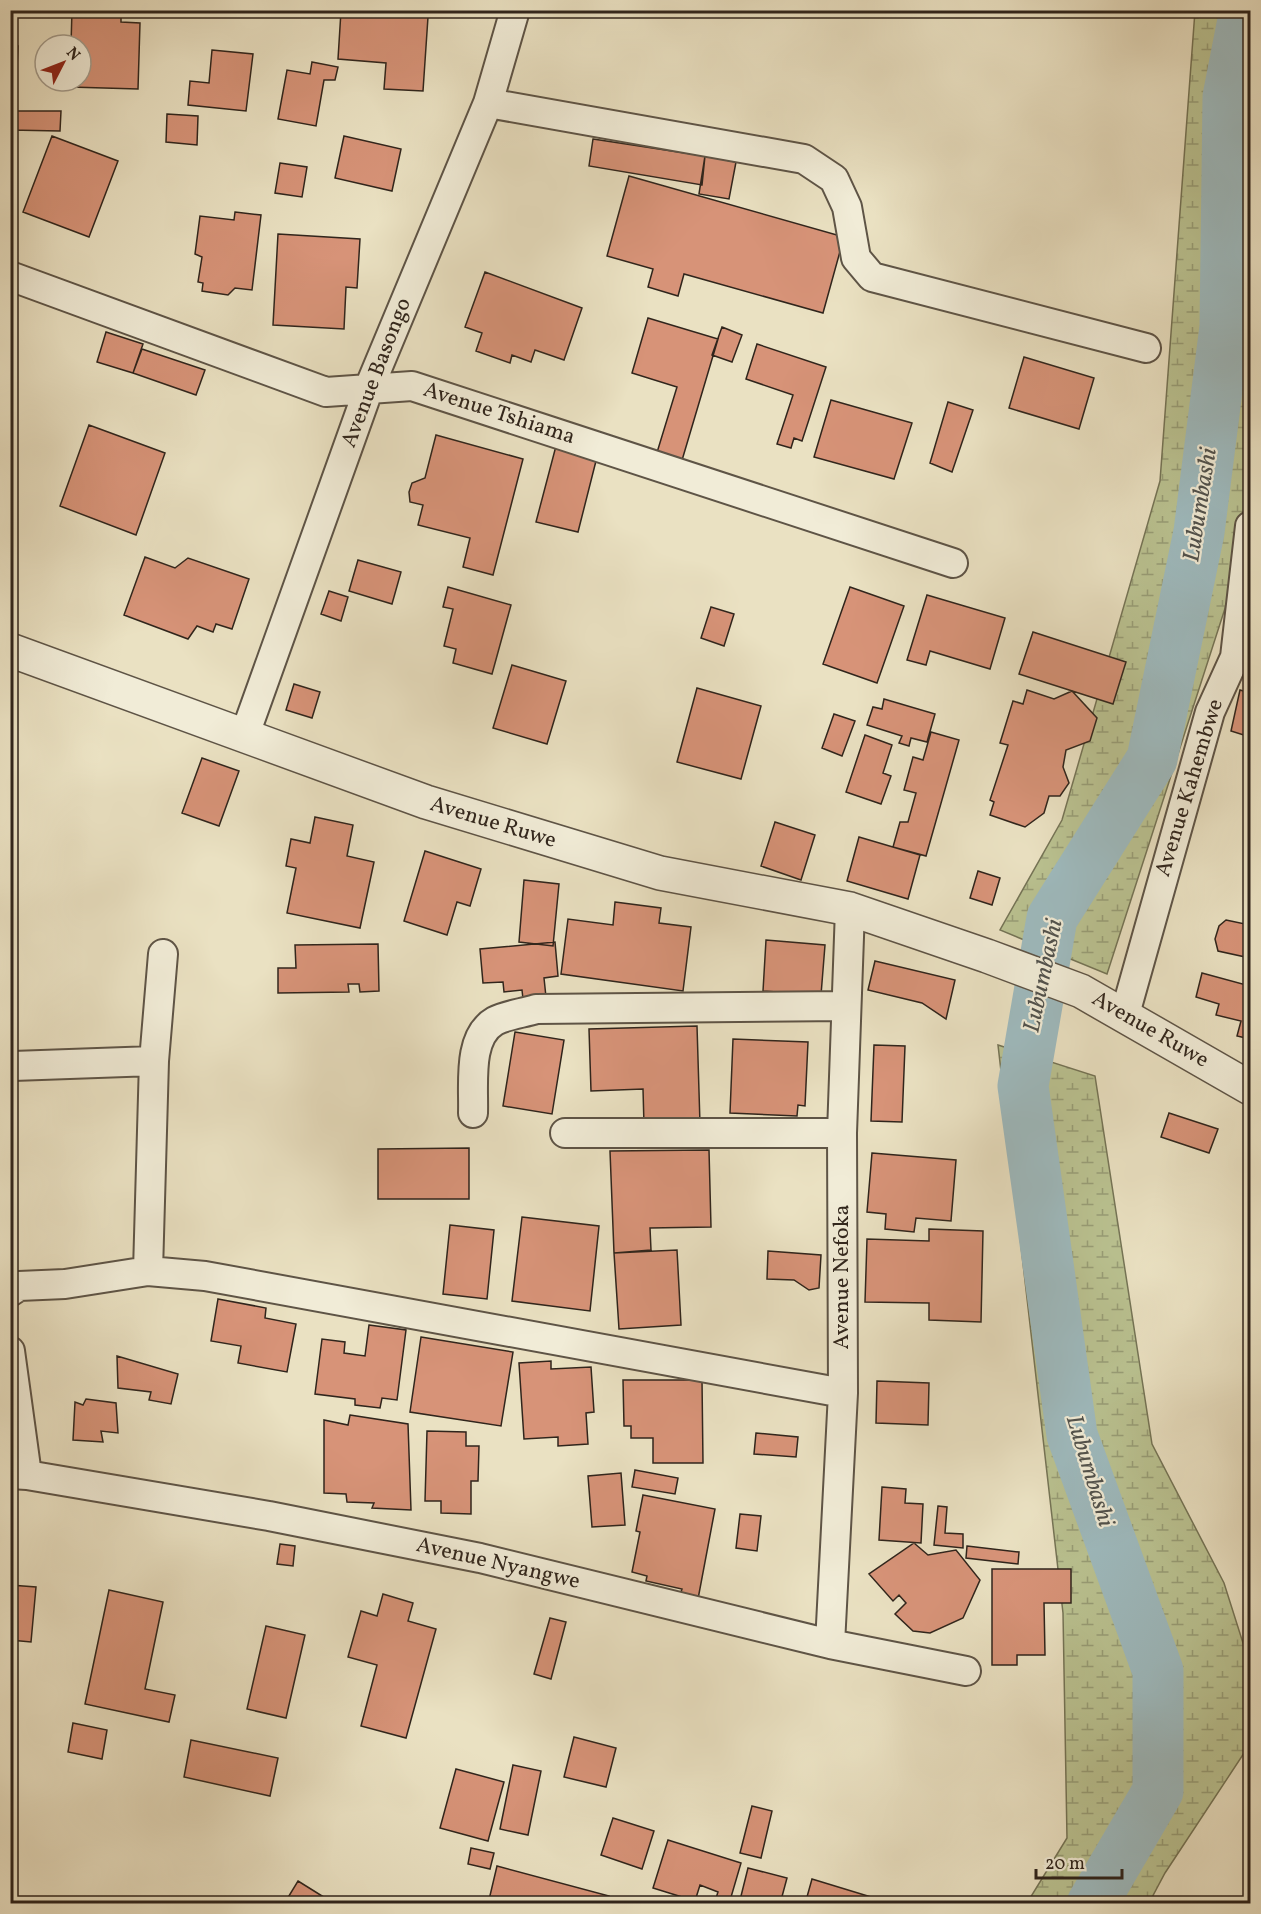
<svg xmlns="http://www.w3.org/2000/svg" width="1261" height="1914" font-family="Vollkorn,serif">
<defs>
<pattern id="wetland-marsh" width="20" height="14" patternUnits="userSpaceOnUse" patternTransform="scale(1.5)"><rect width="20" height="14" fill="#bac291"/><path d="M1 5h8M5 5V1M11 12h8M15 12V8" fill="none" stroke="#989d76"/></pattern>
</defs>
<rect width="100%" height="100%" fill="#eae1c2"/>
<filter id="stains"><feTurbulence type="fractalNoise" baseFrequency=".00333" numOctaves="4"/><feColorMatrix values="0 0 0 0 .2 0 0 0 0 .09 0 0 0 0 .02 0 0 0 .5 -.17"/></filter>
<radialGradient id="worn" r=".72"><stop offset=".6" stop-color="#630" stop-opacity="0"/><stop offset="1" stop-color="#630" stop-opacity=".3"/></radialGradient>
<path fill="url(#wetland-marsh)" stroke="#757456" stroke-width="1.5" d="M1195 11H1250V531L1107 974 1000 930 1062 820 1160 481Z
M998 1045 1095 1076 1152 1444 1224 1583 1250 1665V1744L1165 1873 1149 1903H1027L1067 1838 1063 1613Z"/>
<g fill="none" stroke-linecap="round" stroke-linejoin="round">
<path stroke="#9ebabe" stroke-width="51" d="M1092 1904 1158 1791V1671L1072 1435 1023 1086 1052 918 1152 759 1199 532 1225 327 1228 97 1245 10"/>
</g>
<path fill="#d79378" stroke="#30251c" stroke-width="1.5" d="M72 10H121V22L140 23 138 89 70 87V83L60 82 81 81V45H71Z
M206 10H284L283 16Z
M341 11 428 17 423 91 384 89 386 63 338 59Z
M10 46H18L15 109H10Z
M212 50 253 54 246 111 188 105 190 81 209 83Z
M312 62 338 67 335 80H324L316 126 278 119 287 70 310 74Z
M10 111H61L60 131 10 130Z
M167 114 198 116 197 145 166 142Z
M52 136 118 161 89 237 23 212Z
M344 136 401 149 392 191 335 178Z
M593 139 705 156 702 185 589 166Z
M705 156 736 162 729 199 699 194Z
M280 163 307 167 302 197 275 193Z
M629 176 844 237 823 313 684 274 678 296 648 287 653 269 607 256Z
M235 212 261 215 252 290 235 288 228 295 202 291 203 283 198 282 202 257 195 254 200 216 234 220Z
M278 234 360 239 357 288 346 287 344 329 273 325Z
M485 272 582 308 564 360 535 350 531 362 512 355 510 363 476 351 482 333 465 327Z
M648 318 718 339 680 467 655 459 677 387 632 373Z
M722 327 742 335 732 362 712 355Z
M106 332 143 344 133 373 97 362Z
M757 344 826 367 802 441 794 438 791 448 777 444 793 395 746 379Z
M142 349 205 370 196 395 133 373Z
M1024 357 1094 378 1079 429 1009 408Z
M831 400 912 423 894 479 814 457Z
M948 402 973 410 952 472 930 463Z
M89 425 165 453 136 535 60 506Z
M436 435 523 459 493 575 463 567 470 538 418 525 423 505 410 502 409 492 412 483 425 478Z
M556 446 597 457 578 532 536 522Z
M145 557 175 568 188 558 249 579 232 629 216 624 213 632 197 626 188 639 124 615Z
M358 560 401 572 392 604 349 591Z
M448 587 511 605 492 674 453 663 456 649 444 646 453 609 443 607Z
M850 587 904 606 877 683 823 664Z
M329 591 348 597 341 621 321 614Z
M927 595 1005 618 990 669 930 651 926 665 907 660Z
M711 607 734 614 724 646 701 638Z
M1033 632 1126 662 1113 704 1019 674Z
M512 665 566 681 547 744 493 728Z
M294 684 320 692 312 718 286 710Z
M697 688 761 706 741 779 677 762Z
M1027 690 1054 699 1072 691 1097 718 1090 741 1066 750 1063 767 1069 783 1060 796H1049L1044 813 1025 827 990 815 994 802 990 800 1008 745 1000 743 1013 701 1023 704Z
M1240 690 1250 693V737L1231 731Z
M884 699 935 714 927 742 911 738 909 746 899 743 902 736 867 725 873 707 882 709Z
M834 714 855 721 842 756 822 748Z
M931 732 959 740 926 856 893 847 900 822H908L916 793 904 790 913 757 923 760Z
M865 735 892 745 883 773 891 776 881 804 846 792Z
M202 758 239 771 219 826 182 813Z
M315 817 353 825 347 856 374 862 360 928 287 913 296 868 286 866 291 839 310 843Z
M775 822 815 835 801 880 761 866Z
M859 837 920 855 908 899 847 881Z
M425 851 481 869 470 906 457 902 447 935 404 921Z
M978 871 1000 878 992 905 970 898Z
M524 880 559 884 553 946 519 942Z
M615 902 661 908 659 923 691 927 683 991 561 974 568 919 613 925Z
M1226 920 1250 925V958L1218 951 1215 939 1219 926Z
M766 940 825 945 821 995 763 991Z
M555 942 558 976 544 978 546 997 523 999 522 990 504 992 503 982 483 983 480 949Z
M378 944 379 991 360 992 359 984H348L349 992 278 993V968H296L295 945Z
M875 961 955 980 946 1019 922 1003 868 990Z
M1202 973 1250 986V1039L1237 1036 1241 1021 1216 1015 1219 1004 1196 997Z
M697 1026 700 1124 644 1125 643 1089 591 1091 589 1029Z
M515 1032 564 1040 552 1114 503 1106Z
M733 1039 808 1042 805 1106 798 1105 797 1116 730 1113Z
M874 1045 905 1046 902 1122 871 1121Z
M1169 1113 1218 1129 1209 1153 1161 1137Z
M469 1148V1199H378V1149Z
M709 1150 711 1227 650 1228 651 1250 614 1253 610 1151Z
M872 1153 956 1160 951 1221 916 1218 914 1232 885 1229 886 1214 867 1212Z
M522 1217 599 1226 590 1311 512 1301Z
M450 1225 494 1230 487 1299 443 1294Z
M929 1229 983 1231 981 1322 929 1320V1303L865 1302 867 1239 929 1241Z
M677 1250 681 1325 619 1329 614 1253Z
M768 1251 821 1255 819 1288 809 1290 794 1280 767 1279Z
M218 1299 266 1308 265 1318 296 1324 287 1372 238 1363 241 1346 211 1341Z
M369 1325 406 1330 397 1400 382 1398 380 1408 355 1405V1399L315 1394 322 1339 345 1342 344 1353 365 1356Z
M421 1337 513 1352 501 1426 410 1412Z
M117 1356 178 1374 171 1404 149 1400 151 1392 118 1388Z
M551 1361V1369L591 1367 594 1412 586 1413 588 1444 558 1446V1437L524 1439 519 1363Z
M623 1380H702L703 1463H653V1438H631V1426H624Z
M877 1381 929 1383 928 1425 876 1423Z
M86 1399 116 1403 118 1433 101 1431 103 1442 73 1440 75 1402 83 1405Z
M350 1415 408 1424 411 1510 372 1508 374 1503 347 1502 346 1494 324 1493V1420L348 1425Z
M427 1431 466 1432V1446H479L478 1481H471V1514L441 1513V1501H425Z
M756 1433 798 1437 796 1457 754 1454Z
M635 1470 678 1478 675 1494 632 1487Z
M621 1473 625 1525 592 1527 588 1476Z
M882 1487 906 1489 905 1503 923 1504 921 1543 879 1540Z
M643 1495 715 1509 698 1599 680 1595 682 1589 646 1581 647 1576 632 1572 640 1532 636 1531Z
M938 1506 947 1507 945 1533 963 1534V1548L934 1545Z
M740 1514 761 1516 757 1551 736 1548Z
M914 1543 928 1555 956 1550 980 1580 963 1618 930 1633 913 1631 895 1614 906 1603 899 1595 893 1601 869 1574Z
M280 1544 295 1546 293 1566 277 1564Z
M967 1546 1019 1552 1018 1564 966 1558Z
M992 1569H1071V1603H1044L1045 1655H1017V1665H992Z
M10 1585 36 1587 31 1642 10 1640Z
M109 1590 163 1602 145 1689 175 1695 169 1722 85 1704Z
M383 1594 413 1603 408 1621 436 1629 406 1738 361 1726 377 1665 348 1657 361 1611 377 1616Z
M550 1618 566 1622 551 1679 534 1674Z
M266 1626 305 1635 286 1718 247 1709Z
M73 1723 107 1730 102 1759 68 1752Z
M574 1737 616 1748 606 1787 564 1777Z
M191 1740 278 1758 270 1796 184 1777Z
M513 1765 541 1771 528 1835 500 1829Z
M456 1769 504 1782 488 1841 440 1828Z
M752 1806 772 1811 761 1858 740 1853Z
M613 1818 654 1831 642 1869 601 1855Z
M668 1840 741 1863 729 1904H714L718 1892 700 1885 695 1901 653 1888Z
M471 1848 494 1853 490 1869 468 1864Z
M497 1866 609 1896 607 1904H488Z
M748 1868 787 1878 780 1904H739Z
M812 1879 894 1904H805Z
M298 1881 335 1904H284Z"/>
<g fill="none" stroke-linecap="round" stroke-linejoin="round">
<g stroke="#5e5446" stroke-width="32">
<path id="minor" d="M488 103 804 159 834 179 847 207 856 258 872 277 1146 348
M10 276 326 392 412 386 953 563
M244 737 369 388 488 103 515 10
M1125 1014 1210 712 1235 657 1250 526
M13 1066 154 1061
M473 1113C474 1085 467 1037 495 1021 506 1015 524 1013 536 1009L846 1006
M565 1133H842
M148 1271 154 1061 163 954
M10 1292 19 1286 65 1284 148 1271 205 1276 843 1393
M10 1351 27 1475
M10 1474 27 1475 269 1516 480 1558 830 1644 966 1671
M830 1644 843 1393 842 1133 850 909"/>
</g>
<g stroke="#5e5446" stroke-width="36">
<path id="tertiary" d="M10 650 426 802 660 873 850 909 987 956 1081 991 1250 1088"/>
</g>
<use href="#minor" stroke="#f1ecd7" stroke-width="28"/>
<use href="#tertiary" stroke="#f1ecd7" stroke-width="33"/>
</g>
<g text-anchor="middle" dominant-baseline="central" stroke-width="4.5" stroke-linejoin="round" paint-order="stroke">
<g font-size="22" fill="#30251c" stroke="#f1ecd7">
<text transform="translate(377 373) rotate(-69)">Avenue Basongo</text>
<text transform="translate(499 414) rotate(18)">Avenue Tshiama</text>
<text transform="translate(1190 788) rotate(-73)">Avenue Kahembwe</text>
<text transform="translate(493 823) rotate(17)">Avenue Ruwe</text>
<text transform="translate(1150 1030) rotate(30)">Avenue Ruwe</text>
<text transform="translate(842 1277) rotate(-90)">Avenue Nefoka</text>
<text transform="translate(498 1564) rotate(13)">Avenue Nyangwe</text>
</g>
<g font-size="24" font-style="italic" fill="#51524d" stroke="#f1ecd7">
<text transform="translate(1201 505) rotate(-81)">Lubumbashi</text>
<text transform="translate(1044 976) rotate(-78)">Lubumbashi</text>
<text transform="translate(1089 1471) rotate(73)">Lubumbashi</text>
</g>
</g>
<rect width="1261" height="1914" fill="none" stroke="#eae1c2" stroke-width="36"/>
<rect x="12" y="12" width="1237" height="1890" fill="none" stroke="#30251c" stroke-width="3"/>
<rect x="18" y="18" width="1225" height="1878" fill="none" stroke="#30251c" stroke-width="1.5"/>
<g transform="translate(63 63) rotate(48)"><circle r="28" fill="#f1ecd7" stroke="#a49c8c" stroke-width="1.5"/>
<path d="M0-4.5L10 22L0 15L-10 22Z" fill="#8f2418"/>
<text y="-9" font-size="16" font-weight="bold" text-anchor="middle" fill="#30251c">N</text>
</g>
<path d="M1036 1869v9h86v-9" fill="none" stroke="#30251c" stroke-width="3"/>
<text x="1045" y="1869" font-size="18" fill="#30251c" stroke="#f1ecd7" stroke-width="4.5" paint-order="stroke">20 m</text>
<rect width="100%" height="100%" filter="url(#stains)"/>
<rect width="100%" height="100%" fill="url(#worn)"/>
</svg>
